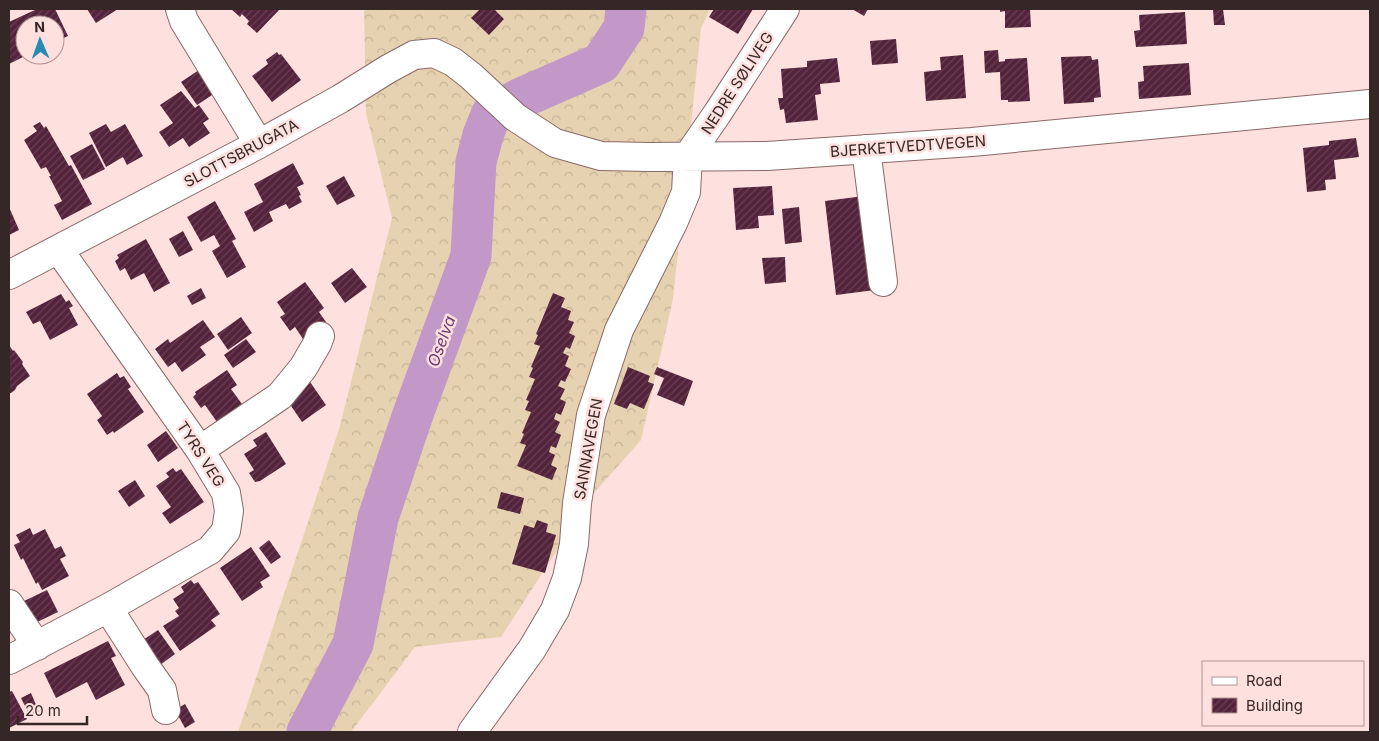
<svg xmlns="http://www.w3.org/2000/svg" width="1379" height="741" font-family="Inter,sans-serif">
<defs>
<pattern id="forest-crowns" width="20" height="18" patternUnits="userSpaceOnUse" patternTransform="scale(1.25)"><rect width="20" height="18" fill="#e6d2b0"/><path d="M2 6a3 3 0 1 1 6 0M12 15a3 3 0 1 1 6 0" fill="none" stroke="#c6b497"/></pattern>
<pattern id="building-hatch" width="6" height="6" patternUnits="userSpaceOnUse" patternTransform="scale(1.25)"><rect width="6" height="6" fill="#53223b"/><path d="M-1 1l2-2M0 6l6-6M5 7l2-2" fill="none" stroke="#694155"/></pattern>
</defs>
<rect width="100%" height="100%" fill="#fee0de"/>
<path fill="url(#forest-crowns)" d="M364 9H710L701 28 673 299 641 440 594 493 501 637 415 647 351 732H238L340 426 392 218 366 113Z"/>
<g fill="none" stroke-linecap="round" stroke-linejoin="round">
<path stroke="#c198c8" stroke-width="41" d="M307 732 353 644 378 518 412 417 471 256 476 162 483 135 491 115 519 99 601 63 624 28 626 9"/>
</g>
<path fill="url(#building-hatch)" d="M37 9H55L68 36 55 42V25H25V56L9 64V22Z
M87 9H118L96 23Z
M231 9H280L257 33 247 24 249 21 242 14 240 17Z
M480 9H494L504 19 489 35 471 18Z
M714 9H753L738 34 709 17Z
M852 9H868L864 16Z
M1000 9H1030L1031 27 1005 28V11L1000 12Z
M1213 9H1223L1225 25H1214Z
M1185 12 1187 44 1136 47 1134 31 1140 30 1139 15Z
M896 39 898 63 872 65 870 41Z
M998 50 999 62 1005 61V59L1027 58 1030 101 1008 102V100H1001L1000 72 985 73 984 51Z
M277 52 279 55 281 54 301 80 272 102 252 76 268 64 266 60Z
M963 55 966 98 926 101 924 72 941 70 940 57Z
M1091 56 1092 60 1098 59 1101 97 1094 98V102L1064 104 1061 57Z
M837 58 840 82 820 84 821 94 815 95 818 120 786 123 784 109 780 110 778 98H783L781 69 807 67V61Z
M1189 63 1191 95 1139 99 1138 82 1144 81 1143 66Z
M199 70 215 93 197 105 181 82Z
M181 91 195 108 199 105 209 119 203 123 210 133 189 147 183 138 169 147 159 132 173 123 160 105Z
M40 122 44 128 46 126 69 166 71 165 92 204 62 220 54 205 62 201 49 176H51L46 167 41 169 24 140 37 131 33 126Z
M106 124 111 132 125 124 143 156 127 165 123 157 106 167 89 133Z
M1356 138 1359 157 1334 160 1336 179 1325 180 1326 190 1307 192 1303 148 1329 145V141Z
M92 144 105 169 83 180 70 156Z
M293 163 304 184 297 187 301 195 299 196 302 202 289 209 286 204 269 212 273 221 254 232 244 212 263 202 254 184Z
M344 176 355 196 337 205 326 186Z
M772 186 774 215 758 216 759 228 736 230 733 188Z
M864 196 875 290 836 295 825 201Z
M215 201 236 239 232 241 246 267 227 278 212 251 220 246 214 235 201 242 187 217Z
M9 207 19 230 9 235Z
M799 207 802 242 785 244 782 209Z
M183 231 193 250 179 257 169 239Z
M146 239 170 283 154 292 144 273 131 280 125 268 120 271 115 261 119 258 117 255Z
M785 257 786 282 765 284 762 258Z
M352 268 367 287 345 303 331 283Z
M305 282 324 308 319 312 326 322 303 339 295 327 290 331 280 317 285 314 277 302Z
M201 288 206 298 192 305 187 296Z
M553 293 565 298 561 307 571 311 568 320 574 322 569 333 575 336 570 349 566 347 563 353 569 356 565 366 571 369 565 382 561 380 558 386 565 389 560 399 566 402 561 415 556 413 554 419 560 422 555 432 561 435 556 448 551 446 549 452 555 455 551 465 557 468 552 480 517 466 526 445 520 443 524 434 522 433 531 412 525 410 529 401 526 400 535 379 529 377 533 368 531 367 540 346 534 344 538 335 536 334Z
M61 294 66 302 69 300 73 306 69 308 78 325 50 340 40 321 33 324 26 312Z
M241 317 252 333 228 350 217 334Z
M203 320 215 337 200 347 206 355 182 372 175 362 168 367 155 349 168 339 170 343Z
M246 339 256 352 233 368 224 355Z
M9 345 13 351 14 350 23 362 22 364 30 376 17 386 15 390 11 393H9Z
M628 367 650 376 648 382 654 384 644 409 630 403 627 409 614 404Z
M657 367 693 381 684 406 657 395 664 378 654 374Z
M227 370 237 385 231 389 242 404 217 422 205 405 201 408 193 397 196 394 195 392Z
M117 373 120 378 124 376 131 387 128 389 144 412 114 433 113 431 107 435 97 420 102 416 87 394Z
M308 379 326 405 302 422 287 400Z
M166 431 178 448 158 462 147 445Z
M266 432 286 464 260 481 255 482 249 473 254 470 244 454 257 446 253 440Z
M173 468 176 472 181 469 204 502 170 524 162 513 171 507 156 486 169 477 166 473Z
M135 480 145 496 129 507 118 491Z
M501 492 524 498 520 514 497 508Z
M537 520 548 524 546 532 556 535 545 573 512 564 524 525 534 528Z
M30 528 33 535 45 529 55 549 61 546 66 556 60 559 69 576 42 590 38 582 36 584 23 558 21 560 14 545 20 542 16 535Z
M269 540 281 557 271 564 259 548Z
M251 547 270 576 260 582 263 587 242 601 220 568Z
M191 580 194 584 198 582 220 614 211 620 216 626 180 651 163 626 179 616 175 611 179 608 173 599 184 592 181 587Z
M47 590 58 612 33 624 22 602Z
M158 630 175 654 160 665 143 640Z
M108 641 116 656 111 658 125 685 96 700 87 682 56 698 44 673Z
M12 691 27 719 9 728V692Z
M31 693 39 712 30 716 21 698Z
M185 704 195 722 185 728 175 710Z"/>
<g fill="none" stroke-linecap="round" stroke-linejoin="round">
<g stroke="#8a6968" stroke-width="30">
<path id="minor" d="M180 9 184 21 259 144
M866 149 883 282
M9 275 259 144 340 99 388 69 414 55 434 53 453 62 471 76 515 117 555 143 601 156 649 157 767 156 972 142 1370 104
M200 450 280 396 303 368 317 344 320 336
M9 604 37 646
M108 608 145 666 162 690 166 710
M9 660 108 608 210 550 226 531 229 511 226 493 200 450 59 250
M472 732 532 649 555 610 567 578 574 544 577 503 591 415 619 330 673 223 686 192 688 156 717 114 785 9"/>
</g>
<use href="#minor" stroke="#fff" stroke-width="28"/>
</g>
<g text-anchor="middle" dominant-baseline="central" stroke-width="5" stroke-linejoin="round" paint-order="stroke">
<g font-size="15" fill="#352726" stroke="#fee0de">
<text transform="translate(737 83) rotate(-57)">NEDRE SØLIVEG</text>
<text transform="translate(908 146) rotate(-4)">BJERKETVEDTVEGEN</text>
<text transform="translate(241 153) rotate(-28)">SLOTTSBRUGATA</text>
<text transform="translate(588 449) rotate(-80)">SANNAVEGEN</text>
<text transform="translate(201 454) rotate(57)">TYRS VEG</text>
</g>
<g font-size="16" font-style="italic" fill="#6b3974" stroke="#fee0de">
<text transform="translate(441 341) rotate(-70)">Oselva</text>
</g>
</g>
<rect width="1379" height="741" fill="none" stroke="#352726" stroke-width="20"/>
<rect x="1202" y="661" width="162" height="65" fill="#fee0de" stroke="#ae9694"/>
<rect x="1212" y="677" width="25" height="8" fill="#ffffff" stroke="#ae9694"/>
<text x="1246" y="686" font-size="15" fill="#352726">Road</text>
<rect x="1212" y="698" width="25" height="15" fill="url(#building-hatch)" stroke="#ae9694"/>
<text x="1246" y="711" font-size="15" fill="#352726">Building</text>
<g transform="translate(40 40) rotate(358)"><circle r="24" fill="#fee0de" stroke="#ae9694"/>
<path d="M0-4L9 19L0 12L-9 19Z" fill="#278bb4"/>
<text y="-8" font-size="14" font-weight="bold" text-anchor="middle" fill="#352726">N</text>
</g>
<path d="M18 716v8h69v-8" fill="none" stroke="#352726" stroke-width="2.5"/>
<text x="25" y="716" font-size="15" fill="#352726" stroke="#fee0de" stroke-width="4" paint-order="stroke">20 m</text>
</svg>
